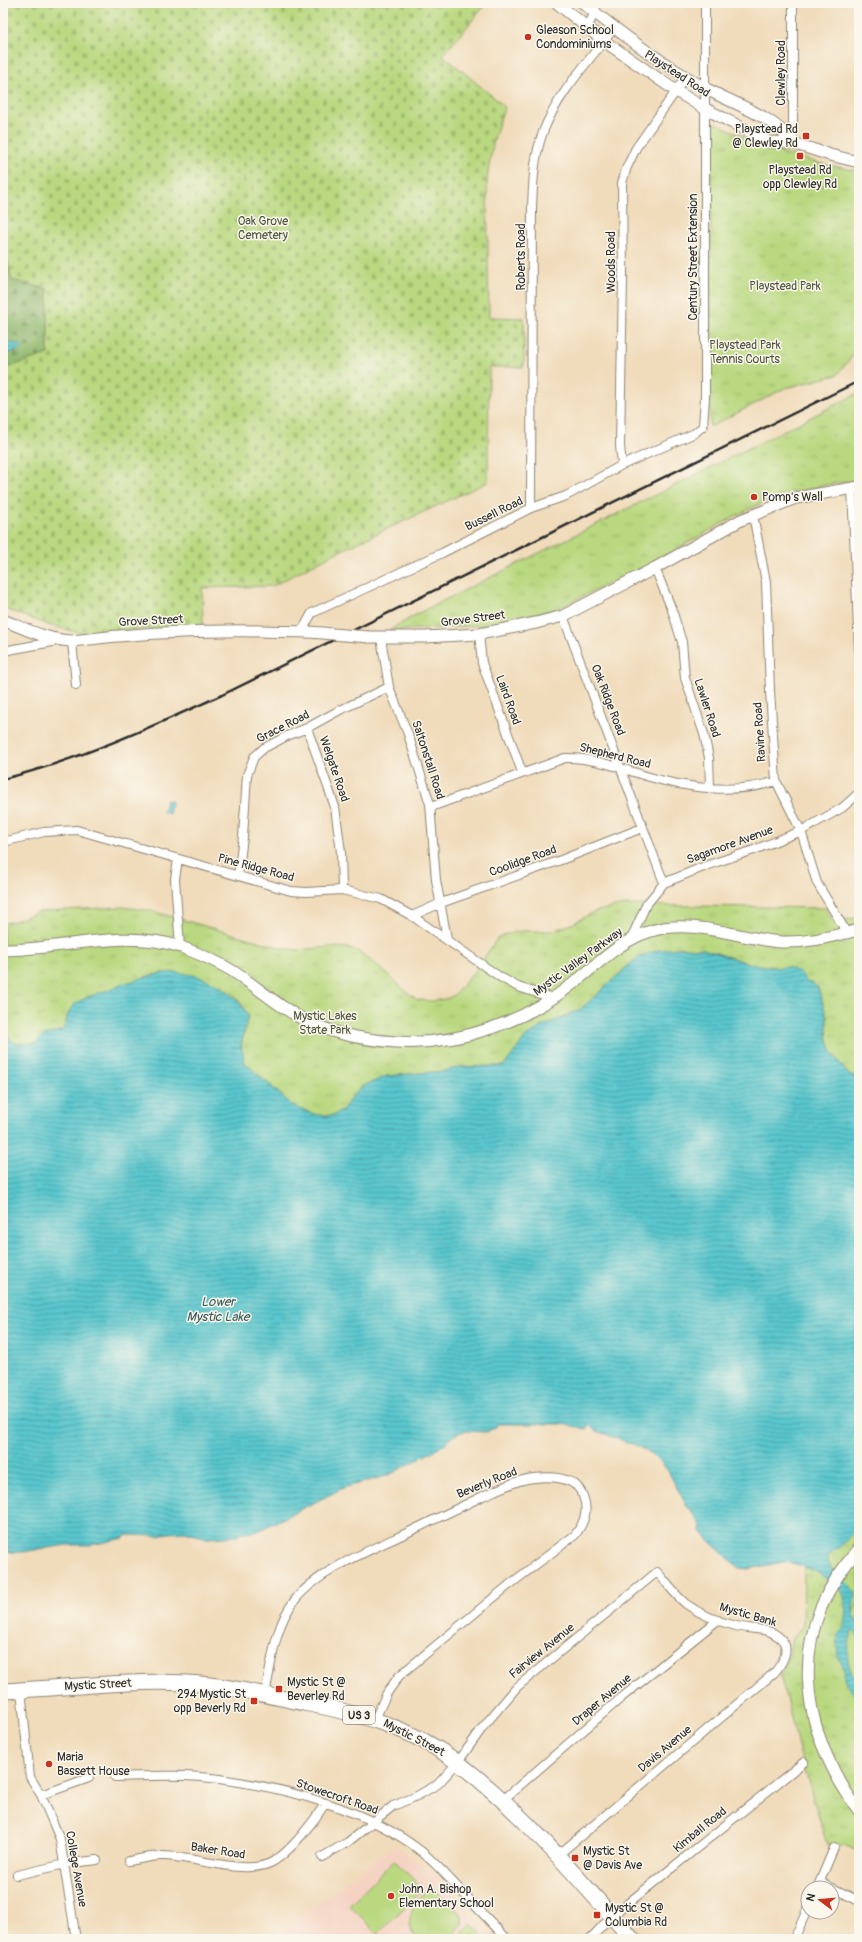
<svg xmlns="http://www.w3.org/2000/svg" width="862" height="1942" font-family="Pangolin,sans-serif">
<defs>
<pattern id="forest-firs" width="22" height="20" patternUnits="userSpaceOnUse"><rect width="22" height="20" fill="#92b86e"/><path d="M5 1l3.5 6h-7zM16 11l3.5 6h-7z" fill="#77965b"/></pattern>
<pattern id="cemetery-stones" width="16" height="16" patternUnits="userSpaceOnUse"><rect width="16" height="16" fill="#b9d87f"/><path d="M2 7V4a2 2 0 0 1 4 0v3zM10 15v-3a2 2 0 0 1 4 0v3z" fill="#9fba6e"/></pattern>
<pattern id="park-tufts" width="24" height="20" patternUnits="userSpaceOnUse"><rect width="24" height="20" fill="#b9d87f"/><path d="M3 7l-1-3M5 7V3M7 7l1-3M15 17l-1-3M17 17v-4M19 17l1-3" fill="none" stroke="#9fba6e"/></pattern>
<pattern id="water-rules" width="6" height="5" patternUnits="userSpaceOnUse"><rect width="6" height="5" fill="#5ac7ce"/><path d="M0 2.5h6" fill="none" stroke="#4ba2a7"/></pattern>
</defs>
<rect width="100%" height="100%" fill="#fbf7ec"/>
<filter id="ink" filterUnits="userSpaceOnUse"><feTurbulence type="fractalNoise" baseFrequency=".025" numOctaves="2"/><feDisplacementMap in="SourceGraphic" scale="8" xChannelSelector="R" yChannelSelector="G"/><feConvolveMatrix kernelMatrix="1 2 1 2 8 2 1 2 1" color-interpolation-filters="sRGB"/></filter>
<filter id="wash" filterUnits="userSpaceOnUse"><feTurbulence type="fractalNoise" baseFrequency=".012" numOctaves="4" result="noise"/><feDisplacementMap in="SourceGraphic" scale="16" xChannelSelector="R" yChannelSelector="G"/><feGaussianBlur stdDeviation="0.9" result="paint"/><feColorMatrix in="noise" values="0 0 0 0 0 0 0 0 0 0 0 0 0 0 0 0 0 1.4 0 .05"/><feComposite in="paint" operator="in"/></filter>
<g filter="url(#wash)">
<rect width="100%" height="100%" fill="#f0dbba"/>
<path fill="#f5d3c2" d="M394 1845 439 1879 494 1939H287L278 1934Z"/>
<path fill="#b9d87f" stroke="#728255" d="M394 1860 423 1889 378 1934 349 1905Z
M432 1888 462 1915V1924L449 1939H415C404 1919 413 1898 432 1888Z"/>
<path fill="url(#forest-firs)" stroke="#5e724c" d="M3 242 12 279 48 289V354L3 369Z"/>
<path fill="url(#cemetery-stones)" stroke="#728255" d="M3 3H487L443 55 505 107C495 130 490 156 487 181L489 317 524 318V367H489L488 482 329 556 273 586 202 588 203 626 81 633 48 625 3 608V369L48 354V289L12 280 3 242Z
M859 1602V1626L853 1612Z"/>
<path fill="url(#park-tufts)" stroke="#728255" d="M716 123 767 148 818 163 859 171V348L837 375 785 388 710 427 711 128 713 124Z
M859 393V480L832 484 786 494 768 500 734 517 648 565 557 609 488 625 388 631 419 613Z
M624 905 825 908 834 922 859 917V1078L849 1075 832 1053 827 1036V1017L821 997 794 969 778 968 751 964 703 949 681 948 658 950 625 968 606 988 581 1009 539 1028 526 1037 504 1066 460 1067 444 1071 387 1076 363 1086 353 1095 342 1111 334 1115 327 1116 313 1114 293 1106 245 1063 241 1045 248 1016 242 1005 233 994 203 978 164 973 124 984 78 1003 71 1008 63 1030 43 1036 36 1043 20 1044 12 1042 5 1031 3 1019V923L16 921 38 912 64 910 123 907 152 911 282 948 296 950 331 947 350 948 359 952 377 965 409 994 418 1000 433 1001 449 998 454 995 475 971 497 939 506 934 521 931H552L572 924 594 912Z
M859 1528V1602L853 1612 859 1626V1852L844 1845H827L801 1757 780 1675 789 1656 791 1641 803 1625 804 1568 840 1547Z
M471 1924 481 1933 475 1939H457Z"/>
<path fill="url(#water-rules)" stroke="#42797c" d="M3 326V335L8 342 21 345 22 347 21 349 3 356Z
M166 800 172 801 169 814 163 812Z
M681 948 703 949 751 964 778 968 788 967 801 973 806 982 814 984 818 988 821 997 827 1017V1036L832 1053 849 1075 859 1078V1528L840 1547 827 1556C826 1570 848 1579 855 1593L853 1612 859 1626V1636L852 1630C851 1640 846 1649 848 1659 849 1672 859 1685 859 1699 851 1690 841 1684 845 1670L838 1657 837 1641 838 1637 845 1626 847 1610 843 1593 838 1587 815 1571 793 1563 783 1562 748 1569 739 1568 708 1540 701 1531V1525L685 1503 668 1471 661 1462 650 1453 635 1445 594 1430 589 1425H587V1429L562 1424H497L496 1427 486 1432 465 1431 458 1433 439 1448 389 1475 343 1488 256 1532 241 1533 237 1536 207 1538 185 1532 167 1533 160 1536 126 1535 124 1538 91 1545H67L22 1552H11L3 1550V1019L5 1031 12 1042 20 1044 36 1043 43 1036 63 1030C66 1023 68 1012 72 1007 81 998 96 994 108 990 125 983 145 976 163 973 195 969 234 987 248 1016L241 1045 245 1063 293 1106 313 1114 327 1116 334 1115 342 1111 353 1095 363 1086 387 1076 444 1071 460 1067 504 1066 526 1037 539 1028 581 1009 637 958 658 950Z"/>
</g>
<g filter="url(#ink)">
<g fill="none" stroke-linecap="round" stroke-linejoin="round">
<g stroke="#8e8372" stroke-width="10">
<path id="street" d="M587 28 595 12 597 3
M793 143V3
M622 465 620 446 623 277 622 183 627 167 636 148 676 91 685 77
M852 488 859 651
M531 508 532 208C533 182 534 156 543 132 558 93 589 61 614 28
M753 515 766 582 770 691 776 781 801 831 817 883 847 933
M655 568 672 610 682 642 685 678 704 734 709 758 710 787
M563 616 664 883
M302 631 312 613 442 553 531 508 566 496 622 465 695 433 703 426 705 397V3
M479 634 482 663 522 772
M381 638 389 687 408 734 430 804 436 880 447 939
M72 641 76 685
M3 651 58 641
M307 728 335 807 341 852 342 890
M431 807 565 758C592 757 620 768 646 776 685 788 736 795 776 781
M3 842 44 832 77 830 291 891 306 892 342 890 381 899 412 916 500 977 518 987 553 998
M178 859 175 879 180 947
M238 876 243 837 247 775 254 757 264 748 287 736 307 728 338 711 389 687
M412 916 441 903 561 860 642 828
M631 939 646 905 664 883 708 865 754 850 801 831 842 808 859 793
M21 1690 30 1777 41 1795 60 1839 76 1939
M265 1694C272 1663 274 1626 295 1600 320 1568 381 1546 417 1528 439 1517 461 1507 483 1496 499 1489 516 1480 534 1478 552 1476 576 1476 583 1496 589 1511 584 1523 575 1535L509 1585 399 1676 387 1693 375 1719
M115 1777C150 1776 184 1774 219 1779 286 1788 368 1809 422 1852 439 1866 452 1882 467 1897 480 1911 494 1925 507 1939
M41 1795 89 1778
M503 1800 621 1698 718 1620
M322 1857 348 1842 393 1806 417 1796 438 1784 458 1762 483 1727 517 1687 657 1572C666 1582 675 1595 686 1604 700 1614 720 1622 736 1626 751 1630 769 1627 780 1638 792 1648 782 1664 774 1673L557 1856
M129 1861C141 1859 154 1855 165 1856 195 1857 250 1877 274 1861 292 1850 314 1821 325 1804
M17 1875 65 1864 97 1860
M820 1882 859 1901
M817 1888 834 1848
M590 1939 612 1916 804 1762
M794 1939 808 1908"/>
</g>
<g stroke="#8e8372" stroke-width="13">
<path id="secondary" d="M557 3 604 41 676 91 704 108 769 142 793 143 830 155 859 162
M583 3C621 34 661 63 703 87 733 104 773 115 793 143
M3 620C26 629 47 640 72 641 135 633 198 630 262 631 285 632 308 631 332 634
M369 637H425L479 634 536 623 563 616 655 568 741 520 796 498 859 487
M3 950C63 950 121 928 181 947 197 953 216 961 231 970 258 987 282 1010 311 1023 337 1035 368 1040 396 1042 459 1046 527 1021 575 982 599 963 621 940 651 931 694 918 739 939 782 942 809 943 833 936 859 930
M859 1549C785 1630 798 1727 859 1811"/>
</g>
<g stroke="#8e8372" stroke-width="17">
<path id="highway" d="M3 1691C64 1688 126 1680 187 1683 226 1685 265 1695 304 1703 359 1713 412 1728 457 1762 522 1811 578 1878 632 1939"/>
</g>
<use href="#street" stroke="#fff" stroke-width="8"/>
<use href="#secondary" stroke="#fff" stroke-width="11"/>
<use href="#highway" stroke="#fff" stroke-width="15"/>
<path stroke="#2b2b2b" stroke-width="2.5" d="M3 779C80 760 150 727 222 695L859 381"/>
<g stroke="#8e8372" stroke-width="13" stroke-linecap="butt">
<path id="secondary-bridge" d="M332 634 369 637"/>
</g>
<use href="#secondary-bridge" stroke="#fff" stroke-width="11"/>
</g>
</g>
<g fill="#c8321e" stroke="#fbf7ec" stroke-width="1.5">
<circle cx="528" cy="37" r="4"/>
<rect x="802" y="132" width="8" height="8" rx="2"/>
<rect x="796" y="152" width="8" height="8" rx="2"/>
<circle cx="754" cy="497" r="4"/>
<rect x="275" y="1685" width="8" height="8" rx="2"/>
<rect x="250" y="1697" width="8" height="8" rx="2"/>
<circle cx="49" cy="1764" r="4"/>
<rect x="571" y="1854" width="8" height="8" rx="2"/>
<circle cx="391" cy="1896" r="4"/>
<rect x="593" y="1911" width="8" height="8" rx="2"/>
</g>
<g text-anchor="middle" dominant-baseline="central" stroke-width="3" stroke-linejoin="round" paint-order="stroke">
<rect fill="#fbf7ec" stroke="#696865" stroke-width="1" x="343" y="1706" width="32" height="18" rx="3"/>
<g font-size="11" font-weight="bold" fill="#2b2b2b">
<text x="359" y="1715">US 3</text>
</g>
<g font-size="12" fill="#2b2b2b" stroke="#fbf7ec" text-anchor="start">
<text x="536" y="30">Gleason School<tspan x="536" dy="14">Condominiums</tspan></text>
<text x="798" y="129" text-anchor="end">Playstead Rd<tspan x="798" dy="14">@ Clewley Rd</tspan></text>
<text x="800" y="170" text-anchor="middle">Playstead Rd<tspan x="800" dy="14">opp Clewley Rd</tspan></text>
<text x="762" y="497">Pomp's Wall</text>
<text x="287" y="1682">Mystic St @<tspan x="287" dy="14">Beverley Rd</tspan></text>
<text x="246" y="1694" text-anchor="end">294 Mystic St<tspan x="246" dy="14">opp Beverly Rd</tspan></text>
<text x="57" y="1757">Maria<tspan x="57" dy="14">Bassett House</tspan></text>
<text x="583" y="1851">Mystic St<tspan x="583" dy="14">@ Davis Ave</tspan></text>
<text x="399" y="1889">John A. Bishop<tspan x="399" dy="14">Elementary School</tspan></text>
<text x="605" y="1908">Mystic St @<tspan x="605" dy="14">Columbia Rd</tspan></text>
</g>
<g font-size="12" fill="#2b2b2b" stroke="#fbf7ec">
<text transform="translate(781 73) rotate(-90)">Clewley Road</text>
<text transform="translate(677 74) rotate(33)">Playstead Road</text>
<text transform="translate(521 257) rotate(-90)">Roberts Road</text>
<text transform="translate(693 257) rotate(-90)">Century Street Extension</text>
<text transform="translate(611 262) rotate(-90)">Woods Road</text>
<text transform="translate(494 514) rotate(-26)">Bussell Road</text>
<text transform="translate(473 619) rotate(-7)">Grove Street</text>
<text transform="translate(151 621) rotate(-3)">Grove Street</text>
<text transform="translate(508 700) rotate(70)">Laird Road</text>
<text transform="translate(608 700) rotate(69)">Oak Ridge Road</text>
<text transform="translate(707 708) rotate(72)">Lawler Road</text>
<text transform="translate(283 727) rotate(-27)">Grace Road</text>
<text transform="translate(760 732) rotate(-94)">Ravine Road</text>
<text transform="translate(615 756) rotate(14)">Shepherd Road</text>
<text transform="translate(428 760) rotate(72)">Saltonstall Road</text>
<text transform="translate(334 769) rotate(71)">Welgate Road</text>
<text transform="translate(730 845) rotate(-20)">Sagamore Avenue</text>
<text transform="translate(523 861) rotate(-20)">Coolidge Road</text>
<text transform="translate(256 868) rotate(15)">Pine Ridge Road</text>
<text transform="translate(578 962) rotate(-36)">Mystic Valley Parkway</text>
<text transform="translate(487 1483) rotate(-22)">Beverly Road</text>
<text transform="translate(748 1615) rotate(16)">Mystic Bank</text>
<text transform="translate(542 1651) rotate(-39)">Fairview Avenue</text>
<text transform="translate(98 1685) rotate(-3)">Mystic Street</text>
<text transform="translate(602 1700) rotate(-40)">Draper Avenue</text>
<text transform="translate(414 1738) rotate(27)">Mystic Street</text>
<text transform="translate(665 1749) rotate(-40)">Davis Avenue</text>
<text transform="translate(337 1797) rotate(19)">Stowecroft Road</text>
<text transform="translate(700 1830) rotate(-39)">Kimball Road</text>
<text transform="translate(218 1851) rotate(9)">Baker Road</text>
<text transform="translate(76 1869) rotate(80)">College Avenue</text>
</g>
<g font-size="12" fill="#4e5640" stroke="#fbf7ec">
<text x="263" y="221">Oak Grove<tspan x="263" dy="14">Cemetery</tspan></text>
<text x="785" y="286">Playstead Park</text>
<text x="745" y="345">Playstead Park<tspan x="745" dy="14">Tennis Courts</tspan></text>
<text x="325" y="1016">Mystic Lakes<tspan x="325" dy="14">State Park</tspan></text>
</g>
<g font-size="13" font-style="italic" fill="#395a5c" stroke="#fbf7ec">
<text x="218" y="1302">Lower<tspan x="218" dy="15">Mystic Lake</tspan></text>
</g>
</g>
<rect width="862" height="1942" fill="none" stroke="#fbf7ec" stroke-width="16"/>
<g transform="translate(820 1900) rotate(286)"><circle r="19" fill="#fbf7ec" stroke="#a8a59f"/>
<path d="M0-3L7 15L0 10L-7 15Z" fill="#c8321e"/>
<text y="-6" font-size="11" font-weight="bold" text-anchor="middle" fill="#2b2b2b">N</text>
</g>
</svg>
